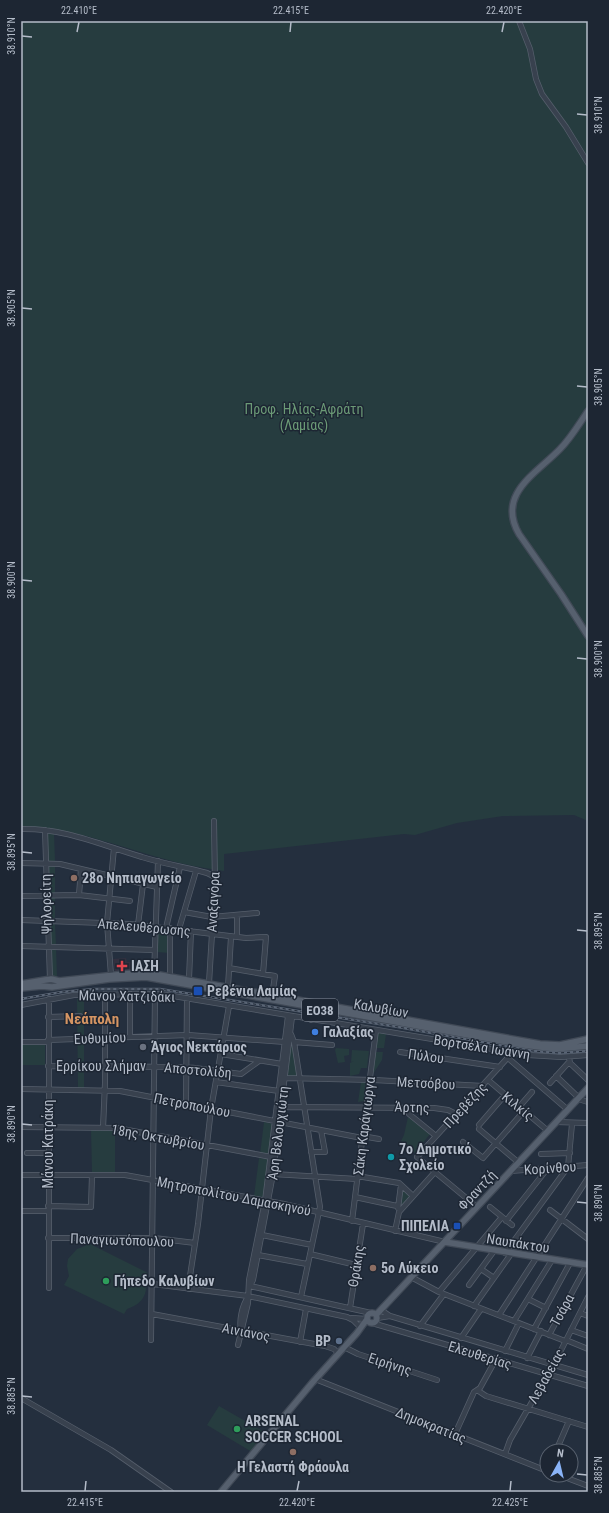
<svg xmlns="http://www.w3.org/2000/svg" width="609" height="1513" font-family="'Roboto Condensed',sans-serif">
<rect width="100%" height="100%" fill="#242f3e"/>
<path fill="#32303f" d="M126 958 127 962H131V971L115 972 113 959Z"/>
<path fill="#263c3f" d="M21 21H588V821L574 815 503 816 457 823 415 835 404 834 224 854V871C202 868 182 864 161 858 115 846 70 826 21 828Z
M48 832 54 833 55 861H48Z
M48 865H55V893L49 894Z
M49 896H55V920H50Z
M50 924H55L56 945H50Z
M158 930 169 931V953L157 952Z
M50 948H56L57 978 51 976Z
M84 998V1090L78 1089 77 999Z
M378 1033 386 1034 384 1048H376Z
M291 1043H292L298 1077H286Z
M21 1044H45V1065H21Z
M336 1048 349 1049V1055L344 1056 345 1062 338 1063 335 1050Z
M352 1050 369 1051 367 1068H361L359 1074 350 1076V1063L354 1061 351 1062Z
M375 1052H383L382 1060 373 1074Z
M361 1082H366L364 1101 358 1102Z
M408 1117 430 1134 415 1153 401 1141 404 1135Z
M264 1122 273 1124 269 1155 260 1154Z
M91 1130H115V1172H92Z
M259 1158 268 1159 264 1197 254 1196Z
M402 1189 412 1198 403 1207 400 1206Z
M90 1244 148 1273 145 1277C149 1293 143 1304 127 1309L124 1314 64 1285 69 1276 67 1266 68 1259 77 1249Z
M219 1406 266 1433 252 1452 207 1425Z"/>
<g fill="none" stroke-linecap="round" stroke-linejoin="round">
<g stroke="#565f6c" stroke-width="6">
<path id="minor" d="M519 21 530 49 536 79 542 94 566 127 588 163
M21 829C65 828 101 845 142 857 164 864 186 867 207 873L215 877
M45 830 50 979
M21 863 60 864 157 887
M79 895 81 869
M21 896 79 895 130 901
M184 912 212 917 257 913
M237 915V937
M21 920 130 924 246 938 266 937 263 974
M138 925 143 884
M166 928 180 867
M179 929 196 871
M21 946 155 950
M229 968 275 976 272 996
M111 975 107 923 114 848
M154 976 158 861
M170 976V928
M189 979 191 931
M209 983 215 884 214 821
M228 987 231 937
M130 994V1037
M21 1005 74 995 161 994 528 1055 561 1057 588 1055
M48 1017 80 1016
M311 1020 314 1009
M291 1034 294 1042 320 1207 301 1297
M48 1040 188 1035 285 1042
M21 1042H48
M294 1042 332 1045
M400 1052 500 1067
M221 1054 282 1064
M569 1057 570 1063 588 1080
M508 1058 568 1110
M48 1066 187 1067 241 1074 259 1061
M556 1076 579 1098
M284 1078 374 1080 483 1086
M488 1080 548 1131
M216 1082 279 1091
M550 1083 569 1062
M21 1089 120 1091 362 1138
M578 1099 588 1102
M186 1103 187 998
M281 1107 434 1108 448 1110 456 1114
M408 1107 409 1114 436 1136
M519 1107 532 1092
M556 1122 588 1123
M479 1125 505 1095
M21 1127 117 1128 271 1157
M103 1128 105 1083V994
M479 1129 519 1163
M362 1136 379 1139
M463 1142 483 1158 524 1111
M311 1152H325L321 1130
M27 1153H48
M541 1154 570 1153
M511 1171 588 1165
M273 1174 357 1179
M21 1175H125L284 1204 445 1242
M357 1176 399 1183 413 1196
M355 1197 397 1206
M48 1206 91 1207 92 1175
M477 1207 417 1157 513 1052
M490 1207 512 1225
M398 1208 401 1185
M550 1210 588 1239
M21 1211H48
M352 1221 376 1030
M506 1221 548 1168
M395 1231 399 1212 434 1173
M262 1235 312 1245
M48 1238H154L195 1243
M505 1253 568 1167 572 1124
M310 1254 356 1265
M258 1255 307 1264
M481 1269 494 1278
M411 1277 439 1292 565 1341
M153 1284 248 1296 347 1317 353 1320 361 1328
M469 1285 494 1251
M250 1286 253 1280 273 1174 292 1017
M250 1286 371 1313
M49 1288V999
M188 1289 198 1224 211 1109 229 1006
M439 1292 502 1217
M528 1299 546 1308
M474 1306 511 1254
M350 1308 363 1224
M381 1310 390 1316 588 1375
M580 1313 588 1316
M152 1314 325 1346 334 1349 338 1353
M499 1315 588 1178
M352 1318 367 1319
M377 1318 390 1316
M514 1321 552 1260
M372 1323 588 1386
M420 1326 444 1294
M534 1329 570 1263
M241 1330C239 1320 242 1306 248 1297
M571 1330 588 1336
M549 1335 587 1265
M461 1338 481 1309
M151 1340 155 994
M566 1340 588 1349
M300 1342 306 1309
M238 1345 248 1303 249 1280 265 1201 288 1016
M344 1347 358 1354 437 1380
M505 1351 519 1323
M527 1358 541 1331
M315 1379 547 1471
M477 1390 486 1396 588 1427
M21 1398 111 1450 171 1492
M455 1434 474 1392 480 1388 496 1359
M556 1451 569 1421
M505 1454 510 1440 555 1362 588 1297
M559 1475 588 1486"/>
</g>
<g stroke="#414a57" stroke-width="8">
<path id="major" d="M588 411C579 424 571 438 560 449 537 473 496 494 519 534L561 594 588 636
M21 984 51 979 59 981 134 973 154 974 540 1044 560 1045 588 1039
M21 988 42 986 52 987 109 979 146 977 524 1045 556 1049 588 1046
M445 1242 588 1265
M367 1318a5 5 0 1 1 10 0a5 5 0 1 1-10 0Z
M376 1315 588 1088
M221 1492 312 1383 357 1333 367 1319"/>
</g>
<use href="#minor" stroke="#38414e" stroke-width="4.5"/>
<use href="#major" stroke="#56606e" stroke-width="5.5"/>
<g stroke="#5a6575" stroke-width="2.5">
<path id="rail" d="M21 999 62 992 94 989H160L398 1027 533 1051 559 1053 588 1051"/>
</g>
<use href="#rail" stroke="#1d2633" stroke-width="1" stroke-dasharray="3" stroke-linecap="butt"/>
</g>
<path fill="none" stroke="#b4bcc9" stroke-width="1.5" d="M77 32 79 22M290 32 291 22M502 32 504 22M22 36 32 37M577 114 587 115M22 308 32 309M577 386 587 387M22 580 32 581M577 658 587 659M22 852 32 853M577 930 587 931M22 1124 32 1125M577 1202 587 1203M22 1396 32 1397M577 1474 587 1475M85 1491 86 1481M297 1491 299 1481M510 1491 511 1481"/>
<g fill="#8d6e63" stroke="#1d2633" stroke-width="1.5">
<circle cx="74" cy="878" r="4"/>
<circle cx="373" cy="1268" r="4"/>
<circle cx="293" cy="1452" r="4"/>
</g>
<path fill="#e0444e" stroke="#1d2633" stroke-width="1.5" d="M120 960h4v4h4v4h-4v4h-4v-4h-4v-4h4z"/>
<g fill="#1a4fb4" stroke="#1d2633" stroke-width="1.5">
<rect x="193" y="986" width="10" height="10" rx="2"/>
<rect x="453" y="1222" width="8" height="8" rx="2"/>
</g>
<circle fill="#3f7fe0" stroke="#1d2633" stroke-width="1.5" cx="315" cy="1032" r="4"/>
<circle fill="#6b7280" stroke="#1d2633" stroke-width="1.5" cx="143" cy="1047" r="4"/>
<circle fill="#0f9aa8" stroke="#1d2633" stroke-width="1.5" cx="391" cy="1157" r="4"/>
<g fill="#2e9e5b" stroke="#1d2633" stroke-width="1.5">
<circle cx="106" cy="1281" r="4"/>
<circle cx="237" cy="1429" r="4"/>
</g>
<circle fill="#5c6f8a" stroke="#1d2633" stroke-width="1.5" cx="339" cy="1341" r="4"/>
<g text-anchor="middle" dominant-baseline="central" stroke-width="3" stroke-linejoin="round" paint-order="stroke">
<rect fill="#1d2633" stroke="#878f9c" stroke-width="1" x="302" y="999" width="36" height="22" rx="3"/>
<g font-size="13" font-weight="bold" fill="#b4bcc9">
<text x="320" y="1010">ΕΟ38</text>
</g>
<g font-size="14" fill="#6b9a76" stroke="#1d2633">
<text x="304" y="409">Προφ. Ηλίας-Αφράτη<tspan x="304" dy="16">(Λαμίας)</tspan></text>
</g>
<g font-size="14" font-weight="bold" fill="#b4bcc9" stroke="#1d2633" text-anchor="start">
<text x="82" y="878">28ο Νηπιαγωγείο</text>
<text x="131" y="966">ΙΑΣΗ</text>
<text x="207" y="991">Ρεβένια Λαμίας</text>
<text x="323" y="1032">Γαλαξίας</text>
<text x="151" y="1047">Άγιος Νεκτάριος</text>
<text x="399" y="1149">7ο Δημοτικό<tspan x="399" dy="16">Σχολείο</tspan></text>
<text x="449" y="1226" text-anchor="end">ΠΙΠΕΛΙΑ</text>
<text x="381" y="1268">5ο Λύκειο</text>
<text x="114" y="1281">Γήπεδο Καλυβίων</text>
<text x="331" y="1341" text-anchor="end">BP</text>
<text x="245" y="1421">ARSENAL<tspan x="245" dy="16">SOCCER SCHOOL</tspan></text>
<text x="293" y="1467" text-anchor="middle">Η Γελαστή Φράουλα</text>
</g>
<g font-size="14" fill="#b4bcc9" stroke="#1d2633">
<text transform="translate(213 902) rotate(-87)">Αναξαγόρα</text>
<text transform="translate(46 904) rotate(-91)">Ψηλορείτη</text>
<text transform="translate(144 927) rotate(5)">Απελευθέρωσης</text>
<text transform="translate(127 996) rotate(1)">Μάνου Χατζιδάκι</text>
<text transform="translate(381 1008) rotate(10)">Καλυβίων</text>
<text transform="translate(100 1038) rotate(-2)">Ευθυμίου</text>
<text transform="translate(482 1047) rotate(9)">Βορτσέλα Ιωάννη</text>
<text transform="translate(426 1056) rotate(8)">Πύλου</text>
<text x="101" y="1066">Ερρίκου Σλήμαν</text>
<text transform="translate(198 1070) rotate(5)">Αποστολίδη</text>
<text transform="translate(426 1083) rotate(3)">Μετσόβου</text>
<text transform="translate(192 1105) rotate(11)">Πετροπούλου</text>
<text transform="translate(465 1105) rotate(-47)">Πρεβέζης</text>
<text transform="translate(518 1106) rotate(40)">Κιλκίς</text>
<text transform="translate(412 1107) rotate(2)">Άρτης</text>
<text transform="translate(364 1126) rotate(-83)">Σάκη Καράγιωργα</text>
<text transform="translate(278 1133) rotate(-83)">Άρη Βελουχιώτη</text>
<text transform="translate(158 1137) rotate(10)">18ης Οκτωβρίου</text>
<text transform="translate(48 1144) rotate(-90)">Μάνου Κατράκη</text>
<text transform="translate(550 1168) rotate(-4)">Κορίνθου</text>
<text transform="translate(477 1190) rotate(-47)">Φραντζή</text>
<text transform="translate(234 1196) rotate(11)">Μητροπολίτου Δαμασκηνού</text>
<text transform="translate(122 1240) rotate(2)">Παναγιωτόπουλου</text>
<text transform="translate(518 1243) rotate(9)">Ναυπάκτου</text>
<text transform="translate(356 1266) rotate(-81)">Θράκης</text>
<text transform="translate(562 1310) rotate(-61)">Τσάρα</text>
<text transform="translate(246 1332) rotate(11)">Αινιάνος</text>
<text transform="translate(480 1355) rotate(17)">Ελευθερίας</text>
<text transform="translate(390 1364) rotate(18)">Ειρήνης</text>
<text transform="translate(546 1376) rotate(-61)">Λεβαδείας</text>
<text transform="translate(431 1425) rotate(22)">Δημοκρατίας</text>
</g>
<g font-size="15" font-weight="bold" fill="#d59563" stroke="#1d2633">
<text x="92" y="1019">Νεάπολη</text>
</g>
</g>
<rect width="609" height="1513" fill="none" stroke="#1d2633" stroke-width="44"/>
<g transform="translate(559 1463) rotate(8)"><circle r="19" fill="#1d2633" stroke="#59626f"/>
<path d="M0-3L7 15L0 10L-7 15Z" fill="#8ab4f8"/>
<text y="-6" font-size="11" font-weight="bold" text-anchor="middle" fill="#b4bcc9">N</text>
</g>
<rect x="22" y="22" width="565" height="1469" fill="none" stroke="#b4bcc9" stroke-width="1.5"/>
<g font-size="10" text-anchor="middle" fill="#b4bcc9">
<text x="79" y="14">22.410°E</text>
<text x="291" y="14">22.415°E</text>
<text x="504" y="14">22.420°E</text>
<text transform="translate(11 36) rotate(-90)" y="4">38.910°N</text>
<text transform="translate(598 115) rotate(-90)" y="4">38.910°N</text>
<text transform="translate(11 308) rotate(-90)" y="4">38.905°N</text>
<text transform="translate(598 387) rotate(-90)" y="4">38.905°N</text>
<text transform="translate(11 580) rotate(-90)" y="4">38.900°N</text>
<text transform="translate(598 659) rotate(-90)" y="4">38.900°N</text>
<text transform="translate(11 852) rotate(-90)" y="4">38.895°N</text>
<text transform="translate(598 931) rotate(-90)" y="4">38.895°N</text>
<text transform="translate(11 1124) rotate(-90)" y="4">38.890°N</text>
<text transform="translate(598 1203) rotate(-90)" y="4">38.890°N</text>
<text transform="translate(11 1396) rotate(-90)" y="4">38.885°N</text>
<text transform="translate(598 1475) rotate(-90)" y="4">38.885°N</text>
<text x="85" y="1506">22.415°E</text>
<text x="297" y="1506">22.420°E</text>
<text x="510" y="1506">22.425°E</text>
</g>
</svg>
